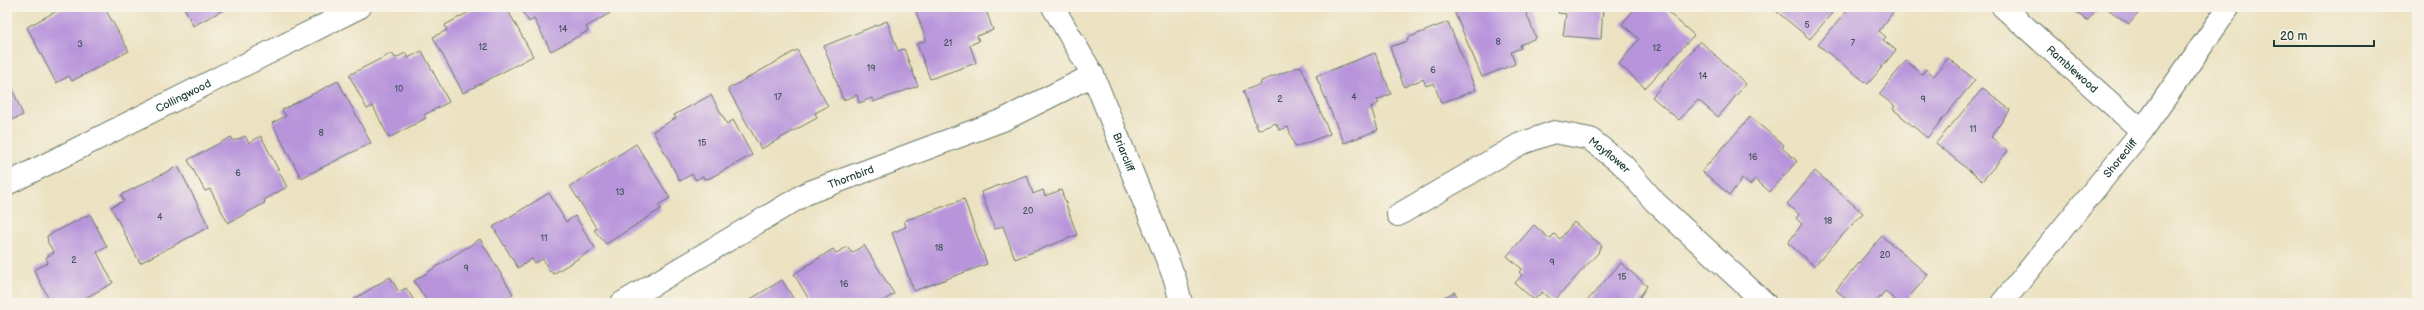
<svg xmlns="http://www.w3.org/2000/svg" width="2424" height="310" font-family="'Balsamiq Sans',sans-serif">
<rect width="100%" height="100%" fill="#f7f3e8"/>
<filter id="ink" filterUnits="userSpaceOnUse"><feTurbulence type="fractalNoise" baseFrequency=".025" numOctaves="2"/><feDisplacementMap in="SourceGraphic" scale="8" xChannelSelector="R" yChannelSelector="G"/><feConvolveMatrix kernelMatrix="1 2 1 2 8 2 1 2 1" color-interpolation-filters="sRGB"/></filter>
<filter id="wash" filterUnits="userSpaceOnUse"><feTurbulence type="fractalNoise" baseFrequency=".012" numOctaves="4" result="noise"/><feDisplacementMap in="SourceGraphic" scale="16" xChannelSelector="R" yChannelSelector="G"/><feGaussianBlur stdDeviation="0.9" result="paint"/><feColorMatrix in="noise" values="0 0 0 0 0 0 0 0 0 0 0 0 0 0 0 0 0 1.4 0 .05"/><feComposite in="paint" operator="in"/></filter>
<g filter="url(#wash)">
<rect width="100%" height="100%" fill="#ece2c1"/>
<g id="blocks">
<path fill="#b894db" d="M64 7H104L129 51 72 81 69 76 56 83 27 27Z
M184 7H229L193 26Z
M478 7H506L533 56 463 93 433 37 447 30 445 25Z
M520 7H607L610 13 586 27 588 31 551 51 534 19 529 22Z
M921 7H985L993 30 977 36 979 41 970 45 976 63 930 79 917 44 926 40 915 9Z
M1464 7H1524L1536 38 1520 45 1521 48 1511 52 1515 64 1482 77 1454 11Z
M1553 7H1603L1601 39 1563 36 1566 14 1558 13V9Z
M1636 7H1662L1694 35 1645 88 1619 64 1639 39 1622 24Z
M1777 7H1837L1810 39 1776 11Z
M1850 7H1888L1894 11 1879 31 1886 37 1883 40 1896 50 1868 84 1818 45Z
M2070 7H2099L2087 21Z
M2105 7H2144L2129 24Z
M887 21 898 51 904 49 918 86 873 102 872 98 859 103 857 95 843 100 824 46Z
M1448 22 1476 90 1441 103 1434 83 1426 86 1423 79 1404 87 1390 47 1408 41 1407 38Z
M1700 41 1746 84 1718 117 1698 100 1679 120 1652 97Z
M797 50 828 106 815 113 817 118 761 149 728 89Z
M422 51 449 102 424 115 426 118 389 138 373 106 367 109 349 75 392 53 395 58 406 53 408 58Z
M1375 53 1391 94 1377 100 1379 103 1371 107 1378 130 1344 143 1316 76Z
M1948 58 1975 80 1927 138 1893 109 1895 106 1879 94 1906 61 1922 74 1926 69 1934 76Z
M1301 66 1330 134 1295 147 1288 127 1279 130 1276 123 1258 130 1243 91 1261 84V81Z
M7 75 23 115 7 122Z
M338 81 371 143 301 178 272 123 286 116 282 110Z
M1983 88 2010 110 1991 137 2008 151 1982 181 1936 143Z
M711 95 727 124 733 120 752 155 710 178 704 179 703 176 696 180 692 174 680 181 653 131 676 118 674 115Z
M1750 117 1784 145 1782 148 1797 161 1770 192 1755 179 1750 185 1742 178 1730 195 1702 171Z
M245 136 249 143 261 136 287 187 264 200 265 203 228 223 210 189 205 191 188 160 231 137 234 141Z
M636 144 670 198 658 205 661 209 606 244 594 230 597 229 570 186Z
M178 166 209 227 140 263 111 207 124 201 121 195Z
M1815 171 1863 213 1814 266 1788 243 1802 224 1796 218 1799 214 1787 204Z
M1027 175 1033 194 1043 190 1045 196 1061 190 1077 235 1015 259 1003 226 995 229 981 192Z
M549 193 566 222 575 216 595 248 553 274 551 271 550 272 543 259 535 263 532 259 518 268 493 227Z
M964 199 987 264 914 291 892 233 906 227 904 221Z
M90 214 107 247 97 252 113 283 76 303H51L34 270 48 263 46 257 54 253 48 243 47 236Z
M1574 222 1602 246 1598 251 1599 252 1553 302 1542 292 1534 300 1515 283 1522 275 1519 272 1522 269 1507 256 1534 225 1550 239 1554 234 1560 239Z
M1882 236 1928 275 1904 303H1899L1885 291 1875 303H1851L1836 290Z
M480 239 513 294 502 301 503 303H428L414 281Z
M864 245 894 294 879 303H811L794 274 833 249 836 253 847 247 852 253Z
M1621 263 1647 286 1636 303H1585Z
M390 277 399 292 406 288 415 302 351 303 355 301 354 299Z
M782 280 796 303H744Z
M1455 292 1459 303H1430Z
M1642 298 1647 303H1638Z"/>
</g>
</g>
<g filter="url(#ink)">
<use href="#blocks" fill-opacity="0" stroke="#677765" stroke-width="1"/>
<g fill="none" stroke-linecap="round" stroke-linejoin="round">
<g stroke="#677765" stroke-width="24">
<g id="minor">
<path id="s1" d="M1053 7 1093 75 1175 279 1181 303"/>
<path id="s2" d="M2003 7 2142 131"/>
<path id="s3" d="M7 184 360 7"/>
<path id="s4" d="M1398 215 1520 144 1554 132 1590 139 1623 165 1655 202 1765 303"/>
<path id="s5" d="M622 303 807 193 1003 120 1093 75"/>
<path id="s6" d="M2002 303 2142 131 2229 7"/>
</g>
</g>
<use href="#minor" stroke="#fff" stroke-width="22"/>
</g>
</g>
<g text-anchor="middle" dominant-baseline="central" stroke-width="3" stroke-linejoin="round" paint-order="stroke">
<g font-size="9" fill="#45535e">
<text x="1807" y="25">5</text>
<text x="563" y="29">14</text>
<text x="1498" y="42">8</text>
<text x="948" y="43">21</text>
<text x="1853" y="43">7</text>
<text x="80" y="44">3</text>
<text x="483" y="47">12</text>
<text x="1657" y="48">12</text>
<text x="871" y="68">19</text>
<text x="1433" y="70">6</text>
<text x="1703" y="76">14</text>
<text x="399" y="89">10</text>
<text x="778" y="97">17</text>
<text x="1354" y="97">4</text>
<text x="1280" y="99">2</text>
<text x="1923" y="99">9</text>
<text x="1973" y="129">11</text>
<text x="321" y="133">8</text>
<text x="702" y="143">15</text>
<text x="1753" y="157">16</text>
<text x="238" y="173">6</text>
<text x="620" y="192">13</text>
<text x="1028" y="211">20</text>
<text x="160" y="217">4</text>
<text x="1828" y="221">18</text>
<text x="544" y="238">11</text>
<text x="939" y="248">18</text>
<text x="1885" y="255">20</text>
<text x="74" y="260">2</text>
<text x="1552" y="262">9</text>
<text x="466" y="268">9</text>
<text x="1622" y="277">15</text>
<text x="844" y="284">16</text>
</g>
<g font-size="11" fill="#1f3d34" stroke="#f7f3e8">
<text stroke="none"><textPath href="#s2" startOffset="93">Ramblewood</textPath></text>
<text stroke="none"><textPath href="#s3" startOffset="197">Collingwood</textPath></text>
<text stroke="none"><textPath href="#s1" startOffset="162">Briarcliff</textPath></text>
<text stroke="none"><textPath href="#s4" startOffset="239">Mayflower</textPath></text>
<text stroke="none"><textPath href="#s6" startOffset="187">Shorecliff</textPath></text>
<text stroke="none"><textPath href="#s5" startOffset="262">Thornbird</textPath></text>
</g>
</g>
<rect width="2424" height="310" fill="none" stroke="#f7f3e8" stroke-width="24"/>
<path d="M2274 40v6h100v-6" fill="none" stroke="#1f3d34" stroke-width="2"/>
<text x="2280" y="40" font-size="12" fill="#1f3d34" stroke="#f7f3e8" stroke-width="3" paint-order="stroke">20 m</text>
</svg>
